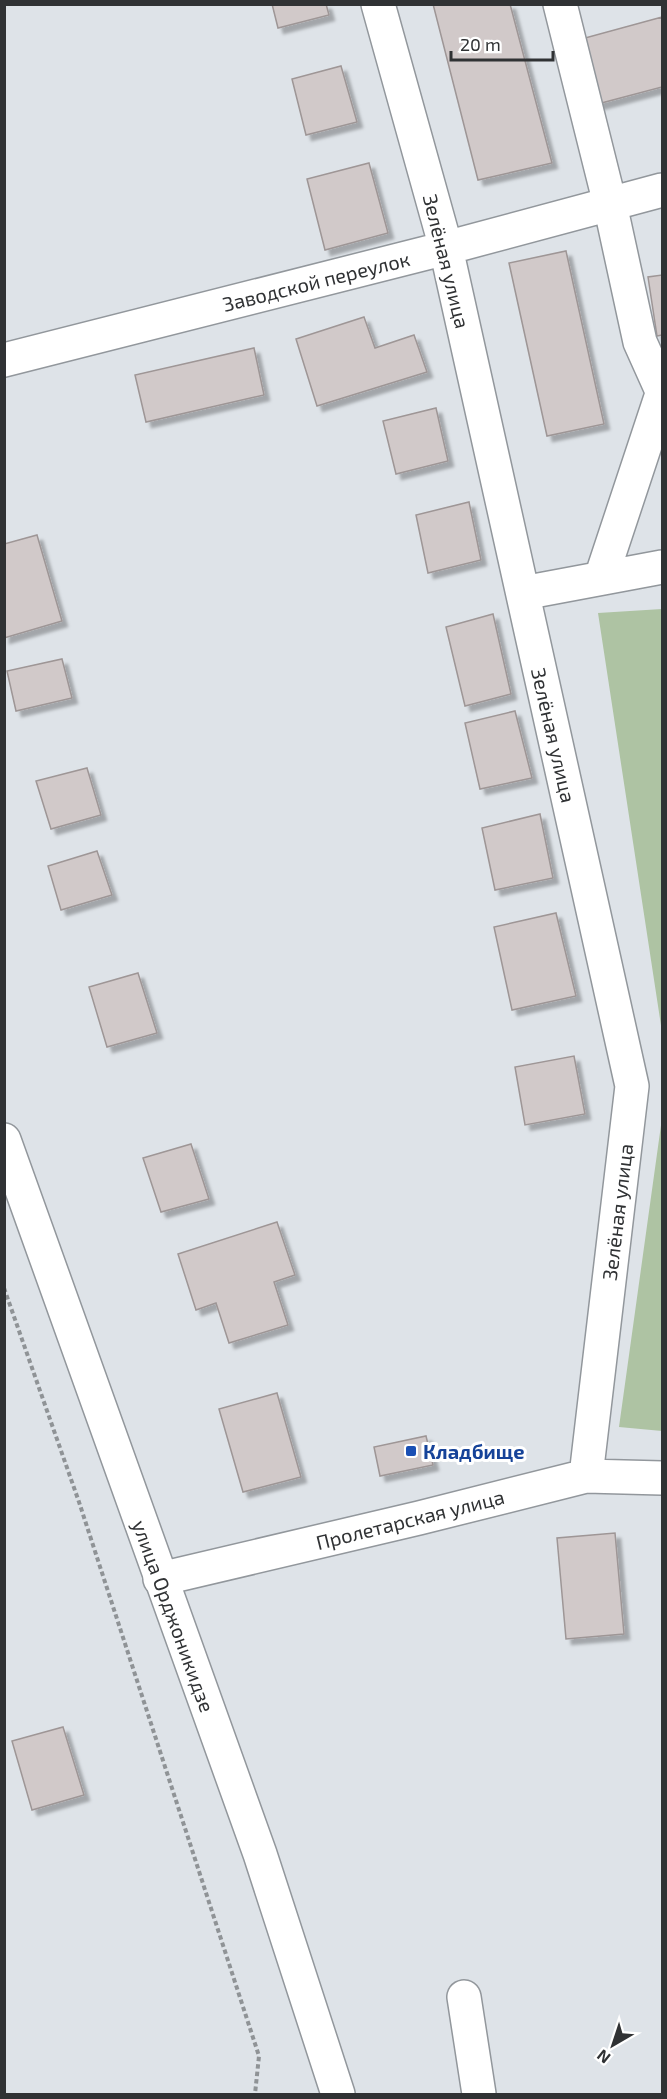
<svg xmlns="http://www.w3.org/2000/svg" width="667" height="2099" font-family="'Exo 2',sans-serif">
<defs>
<filter id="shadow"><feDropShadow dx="5.5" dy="5.5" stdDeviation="1.5" flood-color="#0004"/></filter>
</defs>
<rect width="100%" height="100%" fill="#dee3e8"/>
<path fill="#aec3a3" d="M662 609V1032L598 613Z
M662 1118V1431L619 1427Z"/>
<path fill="#d1c9c9" stroke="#9e9696" stroke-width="1.5" filter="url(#shadow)" d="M272 4H326L329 15 278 28Z
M433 4H510L552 163 478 180Z
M662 17V87L590 106 574 41Z
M341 66 357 122 306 135 292 79Z
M369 163 388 233 325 250 307 179Z
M566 251 604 424 547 436 509 263Z
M662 275V335L657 336 648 277Z
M364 317 375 348 414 335 427 372 317 406 296 339Z
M254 348 264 395 146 422 135 375Z
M436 408 448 461 396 474 383 421Z
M469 502 481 560 428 573 416 515Z
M37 535 62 621 4 638V544Z
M493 614 511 694 465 706 446 627Z
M62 659 72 698 16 711 7 671Z
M515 711 532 778 480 789 465 723Z
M87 768 101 815 51 829 36 781Z
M540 814 553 878 495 890 482 828Z
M97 851 112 895 61 910 48 866Z
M556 913 576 996 512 1010 494 927Z
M138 973 157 1033 107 1047 89 987Z
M574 1056 585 1114 525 1125 515 1067Z
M191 1144 209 1199 161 1212 143 1158Z
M277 1222 295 1275 274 1282 288 1325 229 1343 216 1303 196 1310 178 1254Z
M277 1393 301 1477 243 1492 219 1409Z
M426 1436 433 1465 380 1476 374 1447Z
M615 1533 624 1634 566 1639 557 1538Z
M63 1727 84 1795 32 1810 12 1741Z"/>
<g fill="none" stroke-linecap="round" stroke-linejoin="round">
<g stroke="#92979c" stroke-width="36">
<path id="minor" d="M378 4 446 248 632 1086 586 1476
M560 4 610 204 640 342 662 391
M4 360 446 248 662 190
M601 578 662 394
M523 593 662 567
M160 1579 419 1518 586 1476 662 1478
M464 1997 479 2094"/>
</g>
<g stroke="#92979c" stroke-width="36">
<path id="major" d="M4 1140 260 1854 338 2094"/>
</g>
<path stroke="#8f9396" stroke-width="4" stroke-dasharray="4.5 3" stroke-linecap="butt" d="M4 1288 79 1502 259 2056 255 2094"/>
<use href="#minor" stroke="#fff" stroke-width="33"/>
<use href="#major" stroke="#fff" stroke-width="33"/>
</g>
<rect fill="#1a4fb4" stroke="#fff" stroke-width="2" x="405" y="1445" width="12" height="12" rx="3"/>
<g text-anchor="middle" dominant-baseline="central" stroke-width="6" stroke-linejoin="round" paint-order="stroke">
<g font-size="20" fill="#303234" stroke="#fff">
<text transform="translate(447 261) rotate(76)">Зелёная улица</text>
<text transform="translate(316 281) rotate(-14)">Заводской переулок</text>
<text transform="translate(554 735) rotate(77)">Зелёная улица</text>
<text transform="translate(617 1212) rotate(-83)">Зелёная улица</text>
<text transform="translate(410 1519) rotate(-14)">Пролетарская улица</text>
<text transform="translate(174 1616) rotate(70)">улица Орджоникидзе</text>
</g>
<g font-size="20" font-weight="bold" fill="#164399" stroke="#fff" text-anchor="start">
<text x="423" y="1451">Кладбище</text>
</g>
</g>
<rect width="667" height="2099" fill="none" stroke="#303234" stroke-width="12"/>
<g transform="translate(613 2045) rotate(219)" stroke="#ffffff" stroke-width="4.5" paint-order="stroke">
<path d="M0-4.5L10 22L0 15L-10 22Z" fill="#303234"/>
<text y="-9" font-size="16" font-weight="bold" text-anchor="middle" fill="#303234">N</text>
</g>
<path d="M451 51v9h102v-9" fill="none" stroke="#303234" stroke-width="3"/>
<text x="460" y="51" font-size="18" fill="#303234" stroke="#ffffff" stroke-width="4.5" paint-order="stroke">20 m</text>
</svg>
